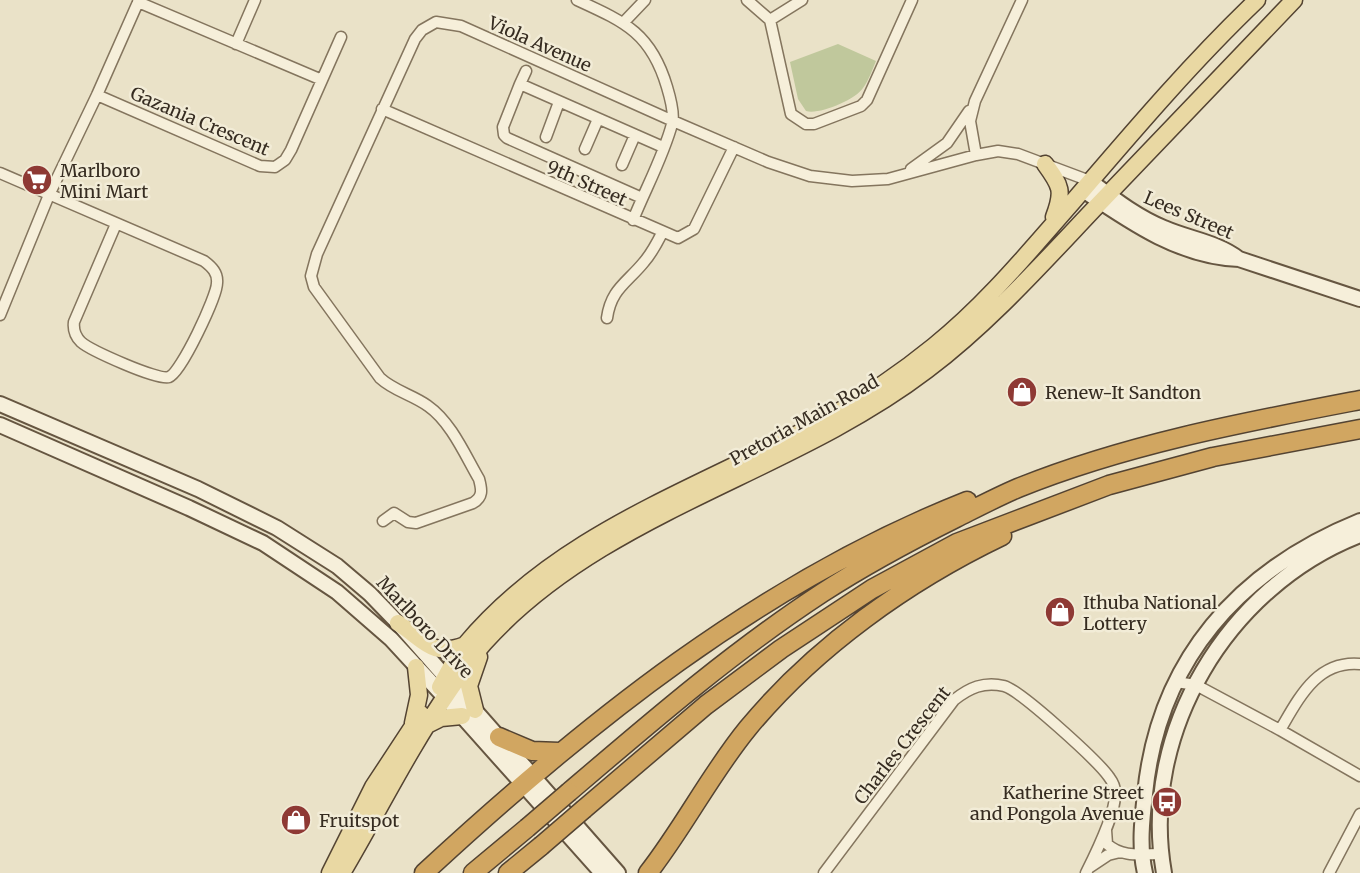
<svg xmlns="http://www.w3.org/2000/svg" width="1360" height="873" font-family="Merriweather,serif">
<rect width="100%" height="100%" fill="#eae2c8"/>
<path fill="#c0c89c" d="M838 44 876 61C872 70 869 80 863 88 855 100 819 115 806 111L798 99 790 62Z"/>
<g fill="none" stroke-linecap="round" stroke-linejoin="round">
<g stroke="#84755e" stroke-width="13">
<path id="street" d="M577 0C625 22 651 33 667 87 670 97 675 114 672 124 664 155 645 190 633 220
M747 0 770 20 791 114 806 124H814L861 106 867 100 912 0
M138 2 322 80
M770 20 802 0
M624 22 645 0
M236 44 255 0
M526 71 520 84 663 147
M520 84 503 127 504 135 507 138 642 198
M97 95 260 166 275 167 285 160 291 150 341 37
M382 109 678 238 694 229 734 147
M546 137 559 102
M585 149 598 119
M976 155 970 121 975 101 1022 0
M622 165 635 135
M911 169 947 143 969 111
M0 173 204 261C212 267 218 273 217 283 217 296 181 373 169 377 158 381 90 350 81 342 75 336 73 330 74 322L116 224
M0 315 49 195 97 95 139 0
M607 318C611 289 627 283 644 262 651 254 657 243 662 233
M383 521 394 513 408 522 416 523 473 503C483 497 482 490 479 479 465 455 451 422 428 406 413 395 394 391 380 378L314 287 311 276 317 254 415 39 422 30 436 22 461 26 673 121 768 162 810 176 852 181 888 179 976 155 998 151 1018 154 1090 181
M1176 682 1196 685 1280 730 1360 776
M1280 730C1299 698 1317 660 1360 664
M1106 830 1107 844C1122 858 1142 854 1161 854
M1090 867 1108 855 1120 852
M824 873 954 700C969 688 984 681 1004 686 1020 690 1098 761 1109 777 1112 781 1115 787 1115 792 1117 811 1095 855 1086 873
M1329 873 1360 814"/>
</g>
<g stroke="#665641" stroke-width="18">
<path id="secondary" d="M1090 181C1114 199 1137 217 1164 228 1189 239 1217 242 1239 259
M1083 190C1130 222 1180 257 1239 259L1360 299
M0 404 198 489 277 528 337 566 370 594 398 623 618 873
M0 425 189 508 263 543 337 592 391 639 462 716 602 873
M1145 873C1139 847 1142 820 1145 794 1158 660 1239 570 1360 521
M1164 873C1139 733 1228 586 1360 535"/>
</g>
<g stroke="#534332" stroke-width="19">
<path id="primary" d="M1045 164C1061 186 1064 191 1054 217
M398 623C425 640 431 658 465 645
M440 687C448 673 455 658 465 645 562 529 703 488 831 416 867 396 902 372 934 346 985 305 1027 254 1070 205 1130 135 1190 64 1257 0
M475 710 469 686 479 657
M413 723 419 695 416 667
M425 726 441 718 462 716
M330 873 373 787 421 714
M342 873C378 812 409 749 449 691 461 674 471 658 484 643 603 511 788 476 927 370 988 324 1040 266 1093 210 1160 140 1227 70 1294 0"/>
</g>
<g stroke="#534332" stroke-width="21">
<path id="highway" d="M499 737 532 751 559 752
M569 792C651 722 732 652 822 593 865 565 910 541 956 518 976 508 997 497 1018 488 1127 444 1245 422 1360 400
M584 809 706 705 781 649 872 589 957 543 1109 485 1213 457 1360 429
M424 873C585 724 760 583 967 501
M473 873 527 828
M508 873 541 846
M648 873C684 827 711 773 748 728 815 647 908 581 1002 536"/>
</g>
<use href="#street" stroke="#f6efda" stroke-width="10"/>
<use href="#secondary" stroke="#f6efda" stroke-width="14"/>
<use href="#primary" stroke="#e9d8a3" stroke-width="16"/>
<use href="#highway" stroke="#d1a661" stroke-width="18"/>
<g stroke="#534332" stroke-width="21" stroke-linecap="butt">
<path id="highway-bridge" d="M527 828 569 792
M541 846 584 809"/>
</g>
<use href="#highway-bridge" stroke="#d1a661" stroke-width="18"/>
</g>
<defs>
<g id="supermarket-disc" transform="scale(1.575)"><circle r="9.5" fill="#8e3934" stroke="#f2ecd7"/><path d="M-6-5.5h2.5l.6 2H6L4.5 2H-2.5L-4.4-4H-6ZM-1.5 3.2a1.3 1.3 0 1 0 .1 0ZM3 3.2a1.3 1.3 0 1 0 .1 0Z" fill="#fff"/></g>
<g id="shop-disc" transform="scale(1.575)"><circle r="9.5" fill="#8e3934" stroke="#f2ecd7"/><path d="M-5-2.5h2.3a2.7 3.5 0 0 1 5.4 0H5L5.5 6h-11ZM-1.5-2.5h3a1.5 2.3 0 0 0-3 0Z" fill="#fff"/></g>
<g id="bus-disc" transform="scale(1.575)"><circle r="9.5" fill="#8e3934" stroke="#f2ecd7"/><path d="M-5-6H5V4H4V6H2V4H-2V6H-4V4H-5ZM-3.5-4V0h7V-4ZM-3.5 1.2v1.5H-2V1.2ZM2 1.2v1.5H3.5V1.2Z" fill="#fff"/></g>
</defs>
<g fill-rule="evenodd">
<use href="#supermarket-disc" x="37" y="180"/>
<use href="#shop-disc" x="1022" y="392"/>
<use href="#shop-disc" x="1060" y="612"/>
<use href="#bus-disc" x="1167" y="802"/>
<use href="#shop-disc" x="296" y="820"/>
</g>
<g text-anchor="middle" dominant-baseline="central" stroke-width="5" stroke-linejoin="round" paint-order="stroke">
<g font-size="18" fill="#362c21" stroke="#f2ecd7">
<text transform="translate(540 44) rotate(24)">Viola Avenue</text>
<text transform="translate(200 121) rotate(23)">Gazania Crescent</text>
<text transform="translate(587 183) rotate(24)">9th Street</text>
<text transform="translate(1189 215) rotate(23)">Lees Street</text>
<text transform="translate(804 420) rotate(-29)">Pretoria Main Road</text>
<text transform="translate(425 627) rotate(47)">Marlboro Drive</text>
<text transform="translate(902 745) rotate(-52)">Charles Crescent</text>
</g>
<g font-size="18" fill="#362c21" stroke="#f2ecd7" text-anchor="start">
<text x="60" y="170">Marlboro<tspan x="60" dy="21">Mini Mart</tspan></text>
<text x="1045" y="392">Renew-It Sandton</text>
<text x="1083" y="602">Ithuba National<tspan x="1083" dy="21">Lottery</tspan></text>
<text x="1144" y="792" text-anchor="end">Katherine Street<tspan x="1144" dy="21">and Pongola Avenue</tspan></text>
<text x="319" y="820">Fruitspot</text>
</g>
</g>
</svg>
